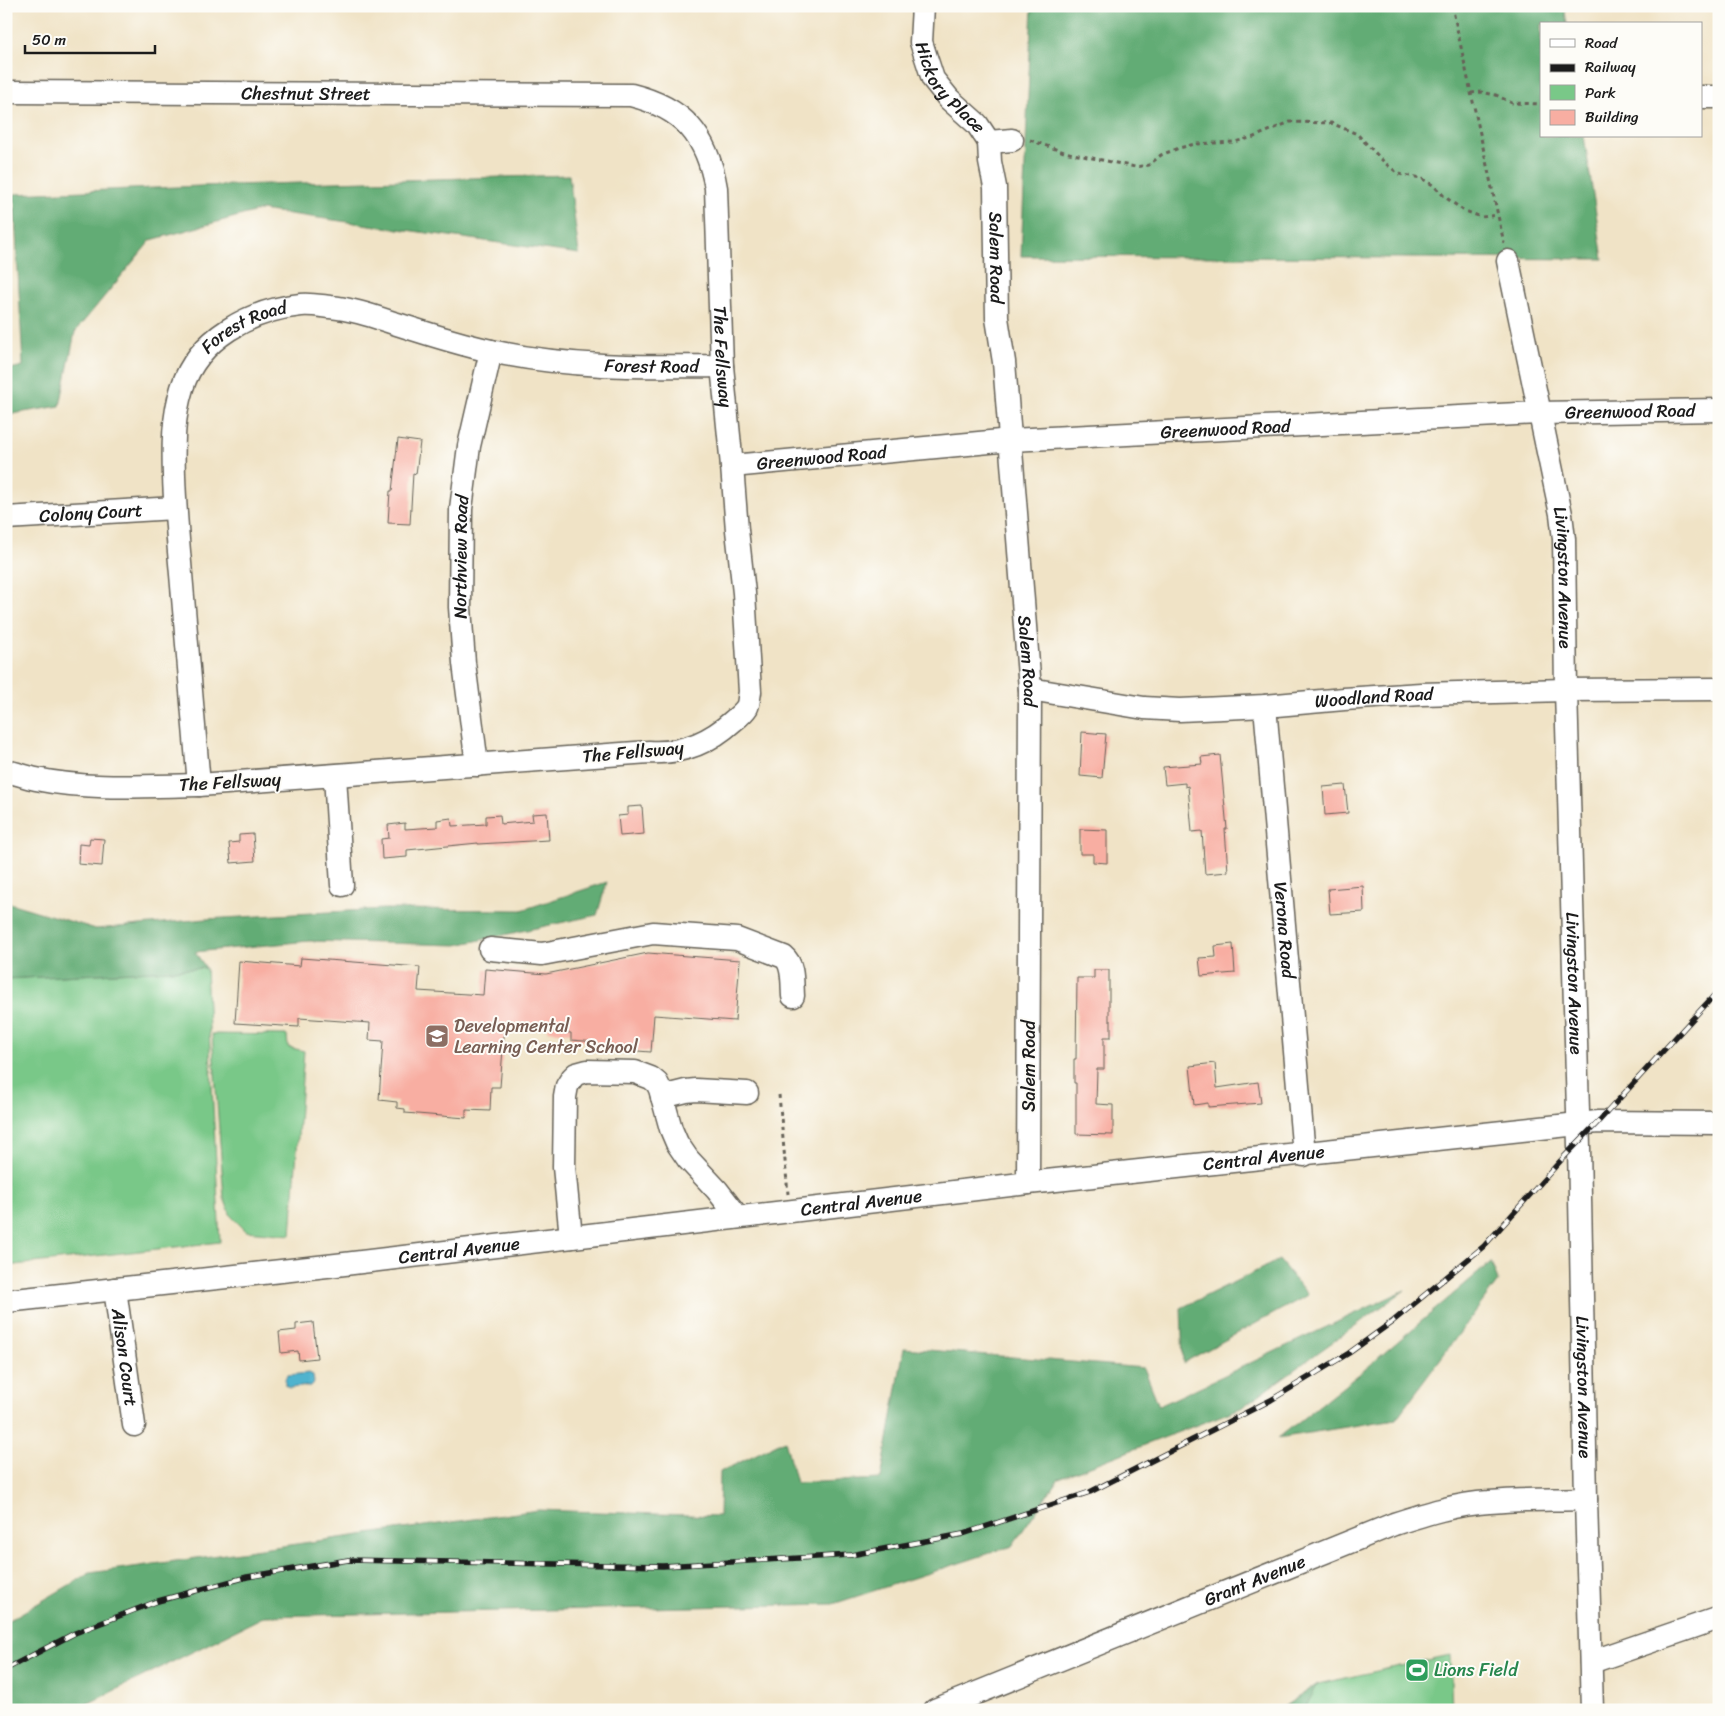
<svg xmlns="http://www.w3.org/2000/svg" width="1725" height="1716" font-family="Sriracha,sans-serif">
<rect width="100%" height="100%" fill="#fdfcf7"/>
<filter id="ink" filterUnits="userSpaceOnUse"><feTurbulence type="fractalNoise" baseFrequency=".02" numOctaves="2"/><feDisplacementMap in="SourceGraphic" scale="10" xChannelSelector="R" yChannelSelector="G"/><feConvolveMatrix kernelMatrix="1 2 1 2 8 2 1 2 1" color-interpolation-filters="sRGB"/></filter>
<filter id="wash" filterUnits="userSpaceOnUse"><feTurbulence type="fractalNoise" baseFrequency=".0096" numOctaves="4" result="noise"/><feDisplacementMap in="SourceGraphic" scale="20" xChannelSelector="R" yChannelSelector="G"/><feGaussianBlur stdDeviation="1.12" result="paint"/><feColorMatrix in="noise" values="0 0 0 0 0 0 0 0 0 0 0 0 0 0 0 0 0 1.4 0 .05"/><feComposite in="paint" operator="in"/></filter>
<g filter="url(#wash)">
<rect width="100%" height="100%" fill="#f0e3c6"/>
<path fill="#79c888" stroke="#4a7252" d="M206 968 220 1242 6 1266V979Z
M212 1034 287 1035 288 1047 304 1051 291 1235 246 1231 231 1216 224 1198Z
M1450 1655 1452 1710H1279L1318 1684Z"/>
<path fill="#62ac74" stroke="#3f6448" d="M1032 6H1564L1567 24H1541V136H1584L1603 259 1021 256Z
M569 175 579 254 261 210 151 240 75 332 60 406 6 415V370L23 366 14 194 200 186Z
M607 882 597 915 457 945 309 941 195 952 206 968 6 979V902L96 929 206 919 383 909 522 910Z
M1279 1260 1308 1295 1183 1363 1181 1308Z
M1491 1262 1498 1281 1396 1419 1278 1438 1363 1371Z
M1405 1290 1241 1408 1059 1478 1012 1546 833 1604 265 1616 75 1710H6V1622L90 1573 538 1510 719 1516 720 1472 785 1440 796 1483 881 1479 904 1348 1144 1368 1159 1406Z
M1318 1684 1304 1710H1279Z"/>
<path fill="#4fb3ce" stroke="#366875" d="M309 1373 313 1375 314 1383 311 1386 289 1388 285 1385V1379L288 1375Z"/>
<g id="blocks">
<path fill="#f8aea2" d="M398 439 420 442 416 474 413 473 410 524 388 523 390 491H392Z
M1082 732 1106 734 1102 778 1080 776Z
M1220 755 1227 829H1225L1228 872 1205 874 1202 831 1192 832 1188 786 1185 787V783L1165 785 1163 767 1202 764 1201 757Z
M1345 785 1348 813 1325 815 1323 787Z
M642 806 644 834 620 836 618 816 628 815V807Z
M547 813 549 840 478 844V843L407 850V857L382 859 381 839 389 838 388 825 405 823V829L437 827V820L451 818 452 826 486 824V816L500 815 501 824 533 821 532 814Z
M1080 829 1107 830V863L1093 862V854H1080Z
M253 834 255 861 231 863 229 843 239 842V835Z
M90 838 104 839 102 866 78 864 79 844 89 845Z
M1363 886 1364 912 1330 914 1328 889Z
M1233 944 1235 973 1201 976 1199 958 1216 957 1215 946Z
M648 953 740 960 735 1021 654 1015 651 1052 597 1048V1042L571 1040V1033L547 1031 548 1026 505 1023 500 1087H491L490 1111 466 1110V1118L405 1113V1109L397 1108V1102L379 1100 383 1041 369 1040 370 1023 299 1018V1027L235 1023 239 961 300 966 301 958 420 967 418 991 483 995 485 969 546 974Z
M1094 970H1109V1021H1111V1037H1104V1069H1097L1096 1104 1113 1105V1135L1076 1134V1083H1074V1059H1076L1077 978H1094Z
M1215 1063 1217 1088 1258 1082 1261 1103 1208 1107V1103L1194 1105 1190 1066Z
M313 1322 317 1358 299 1360 298 1351 281 1353 279 1332 296 1330V1324Z"/>
</g>
</g>
<g filter="url(#ink)">
<use href="#blocks" fill-opacity="0" stroke="#666258" stroke-width="1"/>
<g fill="none" stroke-linecap="round" stroke-linejoin="round">
<g stroke="#666258" stroke-width="25">
<g id="minor">
<path id="s1" d="M923 6 921 42 933 79 949 99 977 124 989 142 1012 140"/>
<path id="s2" d="M6 92 631 95C683 108 707 135 716 188L722 366 732 466 737 530 744 593 750 692C749 696 749 703 747 707 744 712 738 717 733 721 709 743 682 754 649 752L199 785C145 786 89 790 36 779 26 777 16 773 6 771"/>
<path d="M1701 97H1719"/>
<path id="s3" d="M989 142 990 162 995 187 997 318 1004 362 1030 689 1028 1183"/>
<path id="s4" d="M1508 261 1561 514 1564 539 1566 690 1579 1147 1586 1499 1592 1710"/>
<path id="s5" d="M732 466 1011 440 1539 413 1719 410"/>
<path id="s6" d="M6 518 175 508"/>
<path id="s7" d="M1030 689 1144 708 1180 710 1265 706 1344 699 1421 694 1566 690 1719 689"/>
<path id="s8" d="M1265 706 1304 1155"/>
<path id="s9" d="M477 765 464 663 460 607 461 509 469 446 491 351"/>
<path d="M335 776 342 885"/>
<path id="s10" d="M199 785C193 715 187 644 181 574 178 541 175 509 174 476 173 446 173 417 182 388 198 338 251 310 301 305 310 304 321 306 330 307 353 309 375 317 397 324 428 334 459 344 491 351 567 368 645 367 722 366"/>
<path d="M490 949 542 954 653 933 737 939 784 957C794 965 792 983 793 996"/>
<path d="M662 1097 686 1091 696 1090 747 1093"/>
<path d="M571 1237 564 1167 565 1097 567 1086 572 1078 576 1074 587 1071 635 1072 651 1078 657 1083 660 1089 671 1129 677 1143 688 1159 717 1190 738 1217"/>
<path id="s11" d="M115 1289 134 1425"/>
<path id="s12" d="M6 1301 336 1265 1028 1183 1578 1124 1598 1122 1719 1123"/>
<path d="M1591 1662 1719 1618"/>
<path id="s13" d="M935 1710 1394 1524C1425 1514 1456 1504 1489 1502 1521 1499 1554 1500 1586 1499"/>
</g>
</g>
<path stroke="#666258" stroke-width="3" stroke-dasharray="4 4" stroke-linecap="butt" d="M1452 6 1504 243
M1471 93 1481 92 1496 95 1512 103 1541 104
M1030 140 1064 152 1135 167 1149 165 1161 155 1179 148 1195 144 1234 142 1254 137 1290 122 1331 123 1357 134 1385 163 1399 174 1421 178 1433 185 1445 197 1463 210 1481 217 1498 215
M779 1095 788 1194"/>
<use href="#minor" stroke="#fff" stroke-width="22"/>
<g stroke="#1c1c1c" stroke-width="5.5">
<path id="rail" d="M6 1669 75 1633 158 1601 247 1577 348 1560 663 1566 851 1555 963 1534 1090 1492 1271 1400 1349 1353 1392 1322 1484 1246 1563 1158 1598 1122 1719 990"/>
</g>
<use href="#rail" stroke="#fdfcf7" stroke-width="4" stroke-dasharray="11" stroke-linecap="butt"/>
</g>
</g>
<defs>
<g id="school-square" transform="scale(1.25)"><rect x="-9" y="-9" width="18" height="18" rx="4" fill="#8d6e63" stroke="#fdfcf7"/><path d="M0-5L7-2L0 1L-7-2ZM-4 1L0 2.5L4 1V4Q0 6-4 4Z" fill="#fff"/></g>
<g id="stadium-square" transform="scale(1.25)"><rect x="-9" y="-9" width="18" height="18" rx="4" fill="#2e9e5b" stroke="#fdfcf7"/><path d="M0-5a6.5 5 0 1 0 0 10a6.5 5 0 1 0 0-10ZM-3.5-1.8h7v3.6h-7Z" fill="#fff"/></g>
</defs>
<g fill-rule="evenodd">
<use href="#school-square" x="437" y="1036"/>
<use href="#stadium-square" x="1417" y="1670"/>
</g>
<g text-anchor="middle" dominant-baseline="central" stroke-width="4" stroke-linejoin="round" paint-order="stroke">
<g font-size="18" fill="#1c1c1c" stroke="#fdfcf7">
<text stroke="none"><textPath href="#s1" startOffset="91">Hickory Place</textPath></text>
<text stroke="none"><textPath href="#s2" startOffset="300">Chestnut Street</textPath></text>
<text stroke="none"><textPath href="#s3" startOffset="116">Salem Road</textPath></text>
<text stroke="none"><textPath href="#s10" startOffset="490">Forest Road</textPath></text>
<text stroke="none"><textPath href="#s2" startOffset="929">The Fellsway</textPath></text>
<text stroke="none"><textPath href="#s10" startOffset="910">Forest Road</textPath></text>
<text stroke="none"><textPath href="#s5" startOffset="900">Greenwood Road</textPath></text>
<text stroke="none"><textPath href="#s5" startOffset="495">Greenwood Road</textPath></text>
<text stroke="none"><textPath href="#s5" startOffset="90">Greenwood Road</textPath></text>
<text stroke="none"><textPath href="#s6" startOffset="85">Colony Court</textPath></text>
<text stroke="none"><textPath href="#s9" startOffset="209">Northview Road</textPath></text>
<text stroke="none"><textPath href="#s4" startOffset="322">Livingston Avenue</textPath></text>
<text stroke="none"><textPath href="#s3" startOffset="521">Salem Road</textPath></text>
<text stroke="none"><textPath href="#s7" startOffset="346">Woodland Road</textPath></text>
<text transform="translate(633 752) rotate(-5)">The Fellsway</text>
<text transform="translate(230 782) rotate(-3)">The Fellsway</text>
<text stroke="none"><textPath href="#s8" startOffset="225">Verona Road</textPath></text>
<text stroke="none"><textPath href="#s4" startOffset="728">Livingston Avenue</textPath></text>
<text transform="translate(1029 1066) rotate(-90)">Salem Road</text>
<text stroke="none"><textPath href="#s12" startOffset="1266">Central Avenue</textPath></text>
<text stroke="none"><textPath href="#s12" startOffset="861">Central Avenue</textPath></text>
<text stroke="none"><textPath href="#s12" startOffset="456">Central Avenue</textPath></text>
<text stroke="none"><textPath href="#s11" startOffset="69">Alison Court</textPath></text>
<text stroke="none"><textPath href="#s4" startOffset="1132">Livingston Avenue</textPath></text>
<text stroke="none"><textPath href="#s13" startOffset="345">Grant Avenue</textPath></text>
</g>
<g font-size="18" fill="#785e54" stroke="#fdfcf7" text-anchor="start">
<text x="454" y="1026">Developmental<tspan x="454" dy="21">Learning Center School</tspan></text>
</g>
<g font-size="18" fill="#27864d" stroke="#fdfcf7" text-anchor="start">
<text x="1434" y="1670">Lions Field</text>
</g>
</g>
<rect width="1725" height="1716" fill="none" stroke="#fdfcf7" stroke-width="25"/>
<rect x="1540" y="22" width="162" height="115" fill="#fdfcf7" stroke="#a3a29f"/>
<rect x="1550" y="39" width="25" height="8" fill="#ffffff" stroke="#a3a29f"/>
<text x="1585" y="48" font-size="15" fill="#1c1c1c">Road</text>
<rect x="1550" y="64" width="25" height="8" fill="#1c1c1c" stroke="#a3a29f"/>
<text x="1585" y="72" font-size="15" fill="#1c1c1c">Railway</text>
<rect x="1550" y="85" width="25" height="15" fill="#79c888" stroke="#a3a29f"/>
<text x="1585" y="98" font-size="15" fill="#1c1c1c">Park</text>
<rect x="1550" y="110" width="25" height="15" fill="#f8aea2" stroke="#a3a29f"/>
<text x="1585" y="122" font-size="15" fill="#1c1c1c">Building</text>
<path d="M25 45v8h130v-8" fill="none" stroke="#1c1c1c" stroke-width="2.5"/>
<text x="32" y="45" font-size="15" fill="#1c1c1c" stroke="#fdfcf7" stroke-width="4" paint-order="stroke">50 m</text>
</svg>
